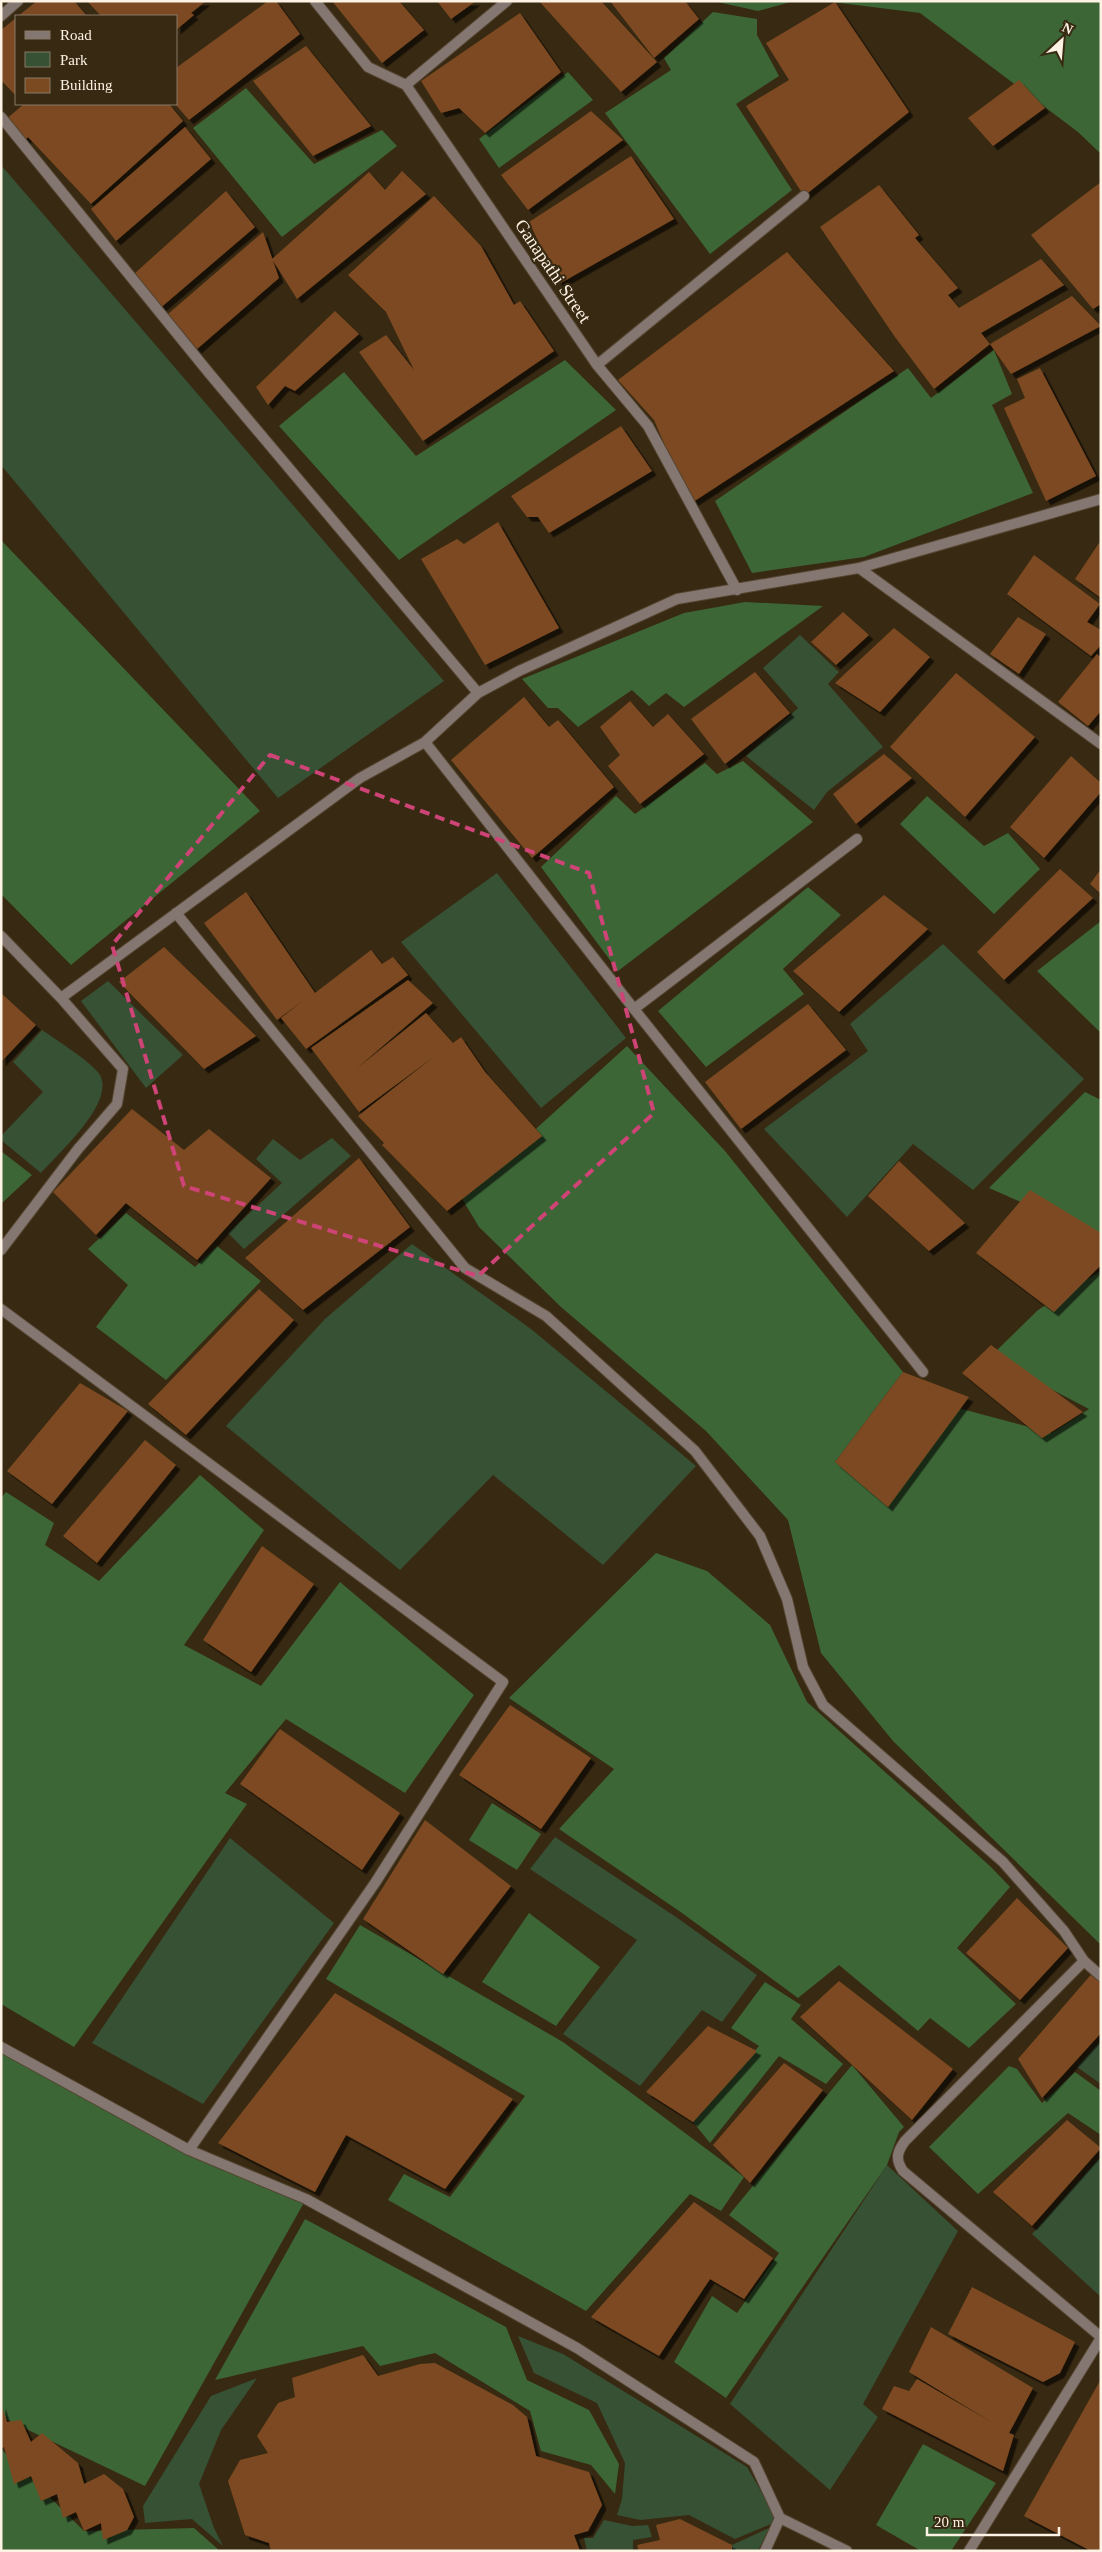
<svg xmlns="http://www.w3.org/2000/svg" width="1102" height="2552" font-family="Georgia,serif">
<defs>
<filter id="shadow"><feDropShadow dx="4.5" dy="4.5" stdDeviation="0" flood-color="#0009"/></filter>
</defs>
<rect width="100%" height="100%" fill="#382912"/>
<path fill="#375134" d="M1 165 444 681 278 798 1 465Z
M800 635 839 672 828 684 883 747 827 792 814 810 746 756 798 708 763 668Z
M497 873 626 1038 541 1108 401 942Z
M943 944 1084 1079 973 1190 913 1144 847 1217 764 1129 868 1051 850 1024Z
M108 981 183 1055 146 1088 81 1001Z
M42 1030C55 1039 93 1063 100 1075 115 1103 59 1153 41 1173L1 1140V1136L43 1092 13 1062Z
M332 1138 351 1156 244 1249 228 1233 282 1183 256 1159 273 1139 300 1160Z
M412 1244 531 1329 696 1466 603 1565 493 1475 400 1570 226 1426 325 1319Z
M555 1837 676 1917 757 1975 722 2022 702 2010 640 2086 563 2034 637 1940 530 1869Z
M230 1838 334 1923 203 2104 92 2043Z
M1101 2040V2084L1077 2067Z
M1101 2156V2297L1032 2234Z
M887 2165 958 2231 863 2404 878 2417 830 2490 730 2404Z
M518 2336 563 2354 747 2467 776 2517 771 2524 735 2539 689 2515 640 2520 617 2515 622 2499 625 2463 597 2403 534 2373Z
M257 2378 221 2430 199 2484 214 2528 223 2546 192 2519 145 2523 143 2506 211 2396Z
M604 2520 632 2526 648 2525 652 2537 633 2540V2551H587L584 2538H593Z
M769 2528 758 2551H732V2545Z"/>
<path fill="#3c6636" d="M713 1H794L758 11Z
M824 1H1101V154L1078 132 920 13Z
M713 12 757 19V35L779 76 736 104 792 190 710 254 605 113 671 70 664 58Z
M568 72 593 100 499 168 479 139Z
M246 88 314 164 382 130 397 146 282 237 193 128Z
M994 350 1012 394 992 405 1033 493 864 557 752 573 715 501 908 368 931 398Z
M565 360 616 410 399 560 279 426 344 372 416 456Z
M1 540 260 811 71 965 1 894Z
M745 602 823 606 684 707 666 693 649 706 632 690 578 727 558 708H548L522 679 684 613Z
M743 761 813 822 618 971 541 867 616 796 635 814 705 763 717 774Z
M927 796 984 846 1008 833 1040 869 994 914 900 824Z
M808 887 841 915 783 969 804 994 706 1067 658 1011Z
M1101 921V1033L1037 971Z
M627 1046 725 1151 903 1372 835 1462 888 1500 947 1405 1052 1433 1089 1409 990 1357 1038 1310 1101 1271V1945L893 1741 821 1653 788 1520 706 1431 561 1307 479 1227 461 1197Z
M1085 1092 1101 1100V1237L989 1188Z
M1 1151 32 1175 1 1204Z
M126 1213 195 1267 217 1246 261 1281 166 1380 96 1327 128 1285 88 1249Z
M200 1475 264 1530 184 1645 261 1686 340 1582 474 1695 405 1793 286 1719 225 1793 247 1804 74 2047 1 2004V1498L6 1492 54 1523 45 1545 99 1581Z
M656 1553 707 1571 770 1625 807 1702 991 1867 1010 1887 957 1948 1016 2004 969 2048 930 2018 918 2031 839 1965 798 1998 682 1913 559 1829 614 1769 509 1698Z
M492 1803 541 1834 517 1870 469 1840Z
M529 1913 600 1967 556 2026 482 1982Z
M360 1925 563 2042 744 2177 721 2211 690 2194 586 2311 388 2200 404 2174 450 2197 525 2096 326 1979Z
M765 1982 801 2005 791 2019 843 2064 826 2084 779 2056 710 2143 693 2122 759 2046 731 2028Z
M1 2047 189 2150 306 2199 145 2486 1 2417Z
M852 2065 904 2127 899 2132 887 2165 726 2398 674 2362 712 2296 737 2313 779 2253 729 2215Z
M1009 2066 1017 2069 1042 2103 1075 2072 1101 2091V2135L1068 2113 978 2194 929 2147Z
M305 2219 506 2327 527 2380 589 2410 619 2464 615 2494 591 2465 541 2451 530 2411 435 2353 380 2366 363 2346 215 2380Z
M923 2444 996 2483 951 2551H921L876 2525Z
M1 2449 84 2531 194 2528 220 2551H1Z"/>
<path fill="#7c4a20" filter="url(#shadow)" d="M37 1H74L87 16H18Z
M87 1H206L191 13 194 15 176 30V16H101Z
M268 1H276L300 34 189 120 175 104 176 68Z
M332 1H399L424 30 382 63Z
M437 1H476L451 19Z
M539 1H601L657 62 621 92Z
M610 1H685L699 19 654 58Z
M835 2 909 112 804 196 746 106 789 80 766 43Z
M520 13 561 72 485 133 459 108 441 113 421 81Z
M16 18V96L1 80V30Z
M306 46 371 126 313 156 253 81Z
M1019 80 1045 108 993 146 968 118Z
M24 104H169L183 121 91 204 28 137 23 143 4 121Z
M591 111 623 140 528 210 501 175Z
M185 127 211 159 116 241 91 209Z
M631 156 674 219 559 284 529 222Z
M402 171 426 194 297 299 272 259 369 172 385 190Z
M1101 182V304L1093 309 1031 235Z
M879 185 919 235 915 238 958 288 948 295 959 308 1041 259 1064 285 981 333 990 344 934 389 895 337 820 227Z
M226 191 255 227 158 310 134 274Z
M434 196 481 246 514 305 520 301 554 351 423 441 359 352 386 335 414 370 386 312 348 275Z
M263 232 279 278 197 349 168 314Z
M787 252 894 371 690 504 654 420 618 380Z
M1072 296 1101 326 1011 374 990 344Z
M335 311 359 334 295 391 285 386 268 405 256 387Z
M1040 368 1096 476 1046 501 1004 408 1025 398 1017 379Z
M621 426 652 471 549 533 538 517H527L511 496Z
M498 522 559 628 485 665 421 559 457 539 464 544Z
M1099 543 1101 544V598L1075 579Z
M1034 555 1100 604 1087 622 1101 630V645L1091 656 1007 594Z
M843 612 869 635 836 665 811 642Z
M1018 617 1046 634 1019 674 990 654Z
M894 628 930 657 880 712 835 683Z
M1097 654 1101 658V711L1088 726 1058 702Z
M755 672 790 713 725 764 691 719Z
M956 673 1035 737 965 817 890 747Z
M524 697 549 727 558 720 614 787 532 858 451 760Z
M630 701 653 727 668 714 704 754 640 804 608 766 620 755 600 727Z
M884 754 912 778 856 824 833 794Z
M1071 756 1101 783V792L1044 858 1010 827Z
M1060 869 1093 898 1004 980 977 952Z
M1101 869V894L1090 884Z
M246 892 315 993 371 950 382 964 393 957 408 975 306 1049 281 1018 304 1000 277 1020 204 923Z
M884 895 928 929 839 1012 793 971Z
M164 947 256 1036 204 1069 119 982Z
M408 980 433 1003 356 1069 426 1013 453 1043 461 1037 485 1072 542 1136 447 1211 382 1145 384 1143 358 1116 435 1056 359 1112 311 1048Z
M1 993 36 1025 1 1062Z
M808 1004 846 1050 741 1129 705 1082Z
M132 1109 184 1150 209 1129 271 1178 197 1260 126 1203 96 1235 53 1192Z
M359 1158 410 1227 303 1310 245 1258Z
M899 1161 965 1223 929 1251 868 1196Z
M1030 1190 1101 1233V1265L1054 1312 976 1253Z
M259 1289 294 1320 186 1435 148 1404Z
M991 1345 1083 1412 1042 1438 962 1373Z
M903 1372 969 1397 888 1507 835 1462Z
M80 1383 128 1411 52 1504 7 1471Z
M145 1440 176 1465 97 1563 63 1536Z
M262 1546 314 1584 251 1672 203 1640Z
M510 1705 591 1758 541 1829 459 1775Z
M280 1729 400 1813 362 1870 240 1784Z
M425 1820 511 1886 443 1974 363 1919Z
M1017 1898 1068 1948 1020 2000 966 1953Z
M1095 1970 1101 1976V2033L1042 2098 1018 2059Z
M839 1981 953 2069 912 2120 800 2017Z
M335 1993 513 2099 445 2189 346 2135 315 2192 218 2143Z
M708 2026 757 2051 693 2122 646 2092Z
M784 2063 823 2090 750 2183 713 2145Z
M1067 2120 1101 2148 1032 2226 993 2192Z
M694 2202 773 2258 744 2299 710 2279 659 2356 591 2317Z
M972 2287 1075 2342 1060 2373 1043 2382 948 2334Z
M931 2327 1033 2388 1009 2433 1014 2435 1003 2471 882 2409 894 2386 909 2391 917 2379 993 2423 909 2372Z
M363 2355 378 2376 420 2364 435 2363 513 2405 527 2417 536 2456 589 2472 602 2505 588 2531 574 2535 580 2551H271L269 2543 245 2535 228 2481 240 2460 268 2453 257 2436 278 2403 295 2397 292 2378Z
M1101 2379V2551H1091L1024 2516Z
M1 2404 7 2422 21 2420 31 2442 42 2433 78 2463 84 2484 104 2474 123 2489 134 2517 127 2530 103 2540 101 2523 84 2531 76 2512 63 2518 57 2494 41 2501 31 2476 14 2484 4 2447 1 2449Z
M680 2519 732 2545V2551H639L637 2545 660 2540 656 2525Z"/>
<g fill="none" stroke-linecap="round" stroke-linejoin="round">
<g stroke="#544530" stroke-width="12">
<path id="lane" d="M634 1009 857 839"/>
</g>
<g stroke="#544530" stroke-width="12">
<path id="street" d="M315 1 368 67 406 85
M1 16 18 1
M406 85 597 365 648 426 737 590
M406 85 507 1
M1 117 209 373 478 693
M597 365 804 196
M859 568 1101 744
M425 742 634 1009 923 1372
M176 913 465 1268 546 1316 695 1451 760 1536 787 1599 803 1667 823 1705 1003 1862 1064 1931 1084 1961 1101 1976
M1 936 61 998 123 1069 117 1104 78 1149 1 1250
M61 998 360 778 425 742 478 693 519 671 677 599 859 568 1101 499
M1 1309 503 1682 375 1883 189 2150
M1084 1961 905 2141C897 2152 895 2159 903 2171L1101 2337
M1 2047 189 2150 306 2199 577 2348 754 2462 780 2518 765 2551
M780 2518 847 2551
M969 2551 1101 2338"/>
</g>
<use href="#lane" stroke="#847671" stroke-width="10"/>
<use href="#street" stroke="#847671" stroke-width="10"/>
</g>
<path fill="none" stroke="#ce4477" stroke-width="4" stroke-dasharray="10 6" stroke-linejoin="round" d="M270 755 589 873 654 1113 478 1276 184 1186 112 945Z"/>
<g text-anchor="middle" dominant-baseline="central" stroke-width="4.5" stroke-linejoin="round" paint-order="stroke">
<g font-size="18" fill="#fdf3e5" stroke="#382912">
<text transform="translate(553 271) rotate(56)">Ganapathi Street</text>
</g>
</g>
<rect width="1102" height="2552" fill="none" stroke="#fdf3e5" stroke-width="5"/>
<rect x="15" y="15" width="162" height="90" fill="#382912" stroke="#877a66"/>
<rect x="25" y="31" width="25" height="8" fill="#847671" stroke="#877a66"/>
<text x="60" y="40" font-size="15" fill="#fdf3e5">Road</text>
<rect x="25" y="52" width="25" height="15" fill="#375134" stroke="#877a66"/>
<text x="60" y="65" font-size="15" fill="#fdf3e5">Park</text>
<rect x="25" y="78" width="25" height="15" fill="#7c4a20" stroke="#877a66"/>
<text x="60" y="90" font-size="15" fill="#fdf3e5">Building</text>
<g transform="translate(1062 40) rotate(26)" stroke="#382912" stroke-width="4" paint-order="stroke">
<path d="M0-4L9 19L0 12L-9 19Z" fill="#fdf3e5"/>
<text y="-8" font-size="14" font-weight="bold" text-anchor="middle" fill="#fdf3e5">N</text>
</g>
<path d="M927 2527v8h132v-8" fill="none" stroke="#fdf3e5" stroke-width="2.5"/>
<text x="934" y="2527" font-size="15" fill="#fdf3e5" stroke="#382912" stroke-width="4" paint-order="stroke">20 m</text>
</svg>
